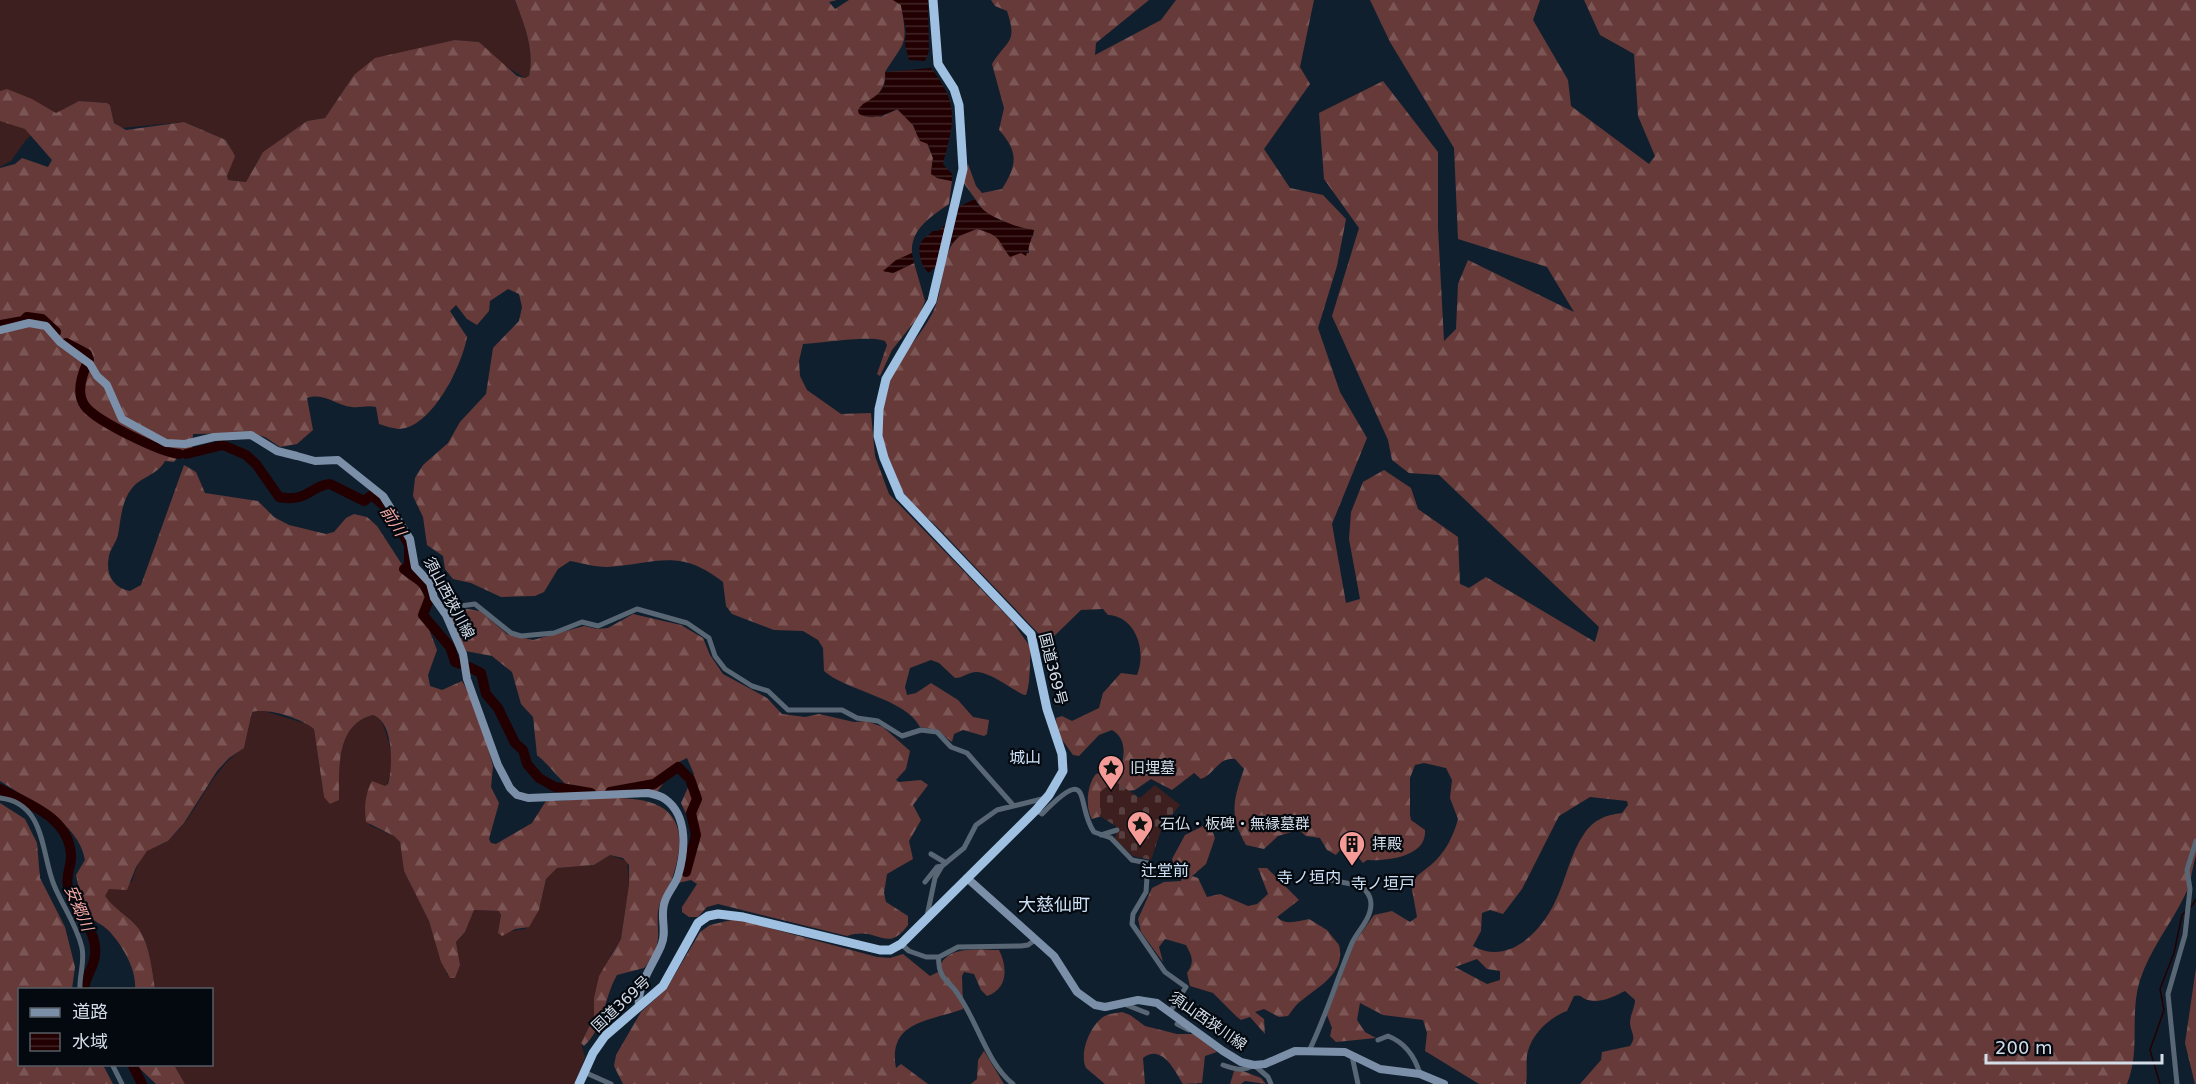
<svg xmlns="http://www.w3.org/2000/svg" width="2196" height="1084" font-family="'DejaVu Sans','Noto Sans JP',sans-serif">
<defs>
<pattern id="forest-firs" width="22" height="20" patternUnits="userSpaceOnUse" patternTransform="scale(1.5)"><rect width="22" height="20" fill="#663a38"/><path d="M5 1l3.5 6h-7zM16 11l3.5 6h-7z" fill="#7b5655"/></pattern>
<pattern id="cemetery-stones" width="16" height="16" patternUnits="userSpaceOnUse" patternTransform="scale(1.5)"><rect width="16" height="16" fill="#3c1f1e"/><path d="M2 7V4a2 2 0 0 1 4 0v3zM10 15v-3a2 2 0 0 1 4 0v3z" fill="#573f3f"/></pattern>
<pattern id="water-rules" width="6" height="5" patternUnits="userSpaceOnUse" patternTransform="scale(1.5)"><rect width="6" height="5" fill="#220002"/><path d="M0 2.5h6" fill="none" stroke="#412527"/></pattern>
</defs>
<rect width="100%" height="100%" fill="#101f2e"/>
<path fill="#3c1f1e" d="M0 0H515C524 24 535 50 529 76L525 78 502 64 479 42 455 40 354 75 325 118 307 121 263 152 246 182 228 180 227 176C232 165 235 150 226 140L184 122 121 128 114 122 110 105 107 103 79 101 56 113 26 140 11 161 0 167Z
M261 710 307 724 314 729 324 797 339 800C339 768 336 724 373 715 382 718 383 725 386 733 400 774 383 789 369 825L394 836 400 842 404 871 429 921 447 975 460 965 456 942 465 932 474 910 499 911 501 915 498 933 525 929 539 910 546 879 557 868 594 865 610 855 627 861 629 884 621 939 611 954 594 998V1017L581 1043 585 1057 575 1084H185L174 1065 212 1064V990L155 989C152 970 150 946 139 929 130 917 114 909 104 896L109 889 132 882C135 871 138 862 145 853 151 845 162 847 169 840 200 812 209 770 244 748L252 712Z"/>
<path fill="url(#forest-firs)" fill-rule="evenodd" d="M515 0H837L829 2 835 9 849 0H893L901 5C908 46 906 39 885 72 887 86 876 102 862 104L880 117 898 109 913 125 918 137 927 143 933 158 931 171 937 178 952 181 949 204C932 216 910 229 912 253L884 271 893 273 914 263 925 301 919 316 892 350 880 376 877 374 887 345 885 341C869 335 824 343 803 344L799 361 800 376 807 390 841 414 871 413 875 456 889 494 1012 621 1031 648C1029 663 1031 682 1026 695 1017 694 995 674 978 672 969 671 963 678 955 678L939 663 931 660 910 668 905 687 907 695 916 693 931 683 958 700 973 717 989 720 987 734 984 736 963 730 954 734 952 742 937 730 920 727C905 698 846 691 824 671L823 648 818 640 803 631 774 630 732 614 726 606 723 582C679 547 656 564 607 567 595 567 581 563 570 561L558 569 544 592 535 596 501 597 471 583 453 579 445 569 443 556 427 545 423 517 413 496 415 478 423 465 448 443 460 422 486 394 493 348 519 321 522 307 519 294 508 289 490 301 489 311 477 325 467 319 456 305 450 311 467 337C462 365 432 429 398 429 392 428 385 426 379 424L376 407C367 405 360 408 352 407 335 405 325 392 307 398L313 430 297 444 280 447 265 437 250 433 193 434 192 452 182 451 174 462 165 461C157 475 143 476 133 487 121 501 121 519 118 535 116 543 110 549 109 556 105 574 113 588 130 591L141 585 184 465 196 472 205 493 258 501 274 517 289 525 326 534 334 532 346 518 354 514 367 517 377 526 401 563 425 590V619L437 650 428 675 430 686 442 690 462 681 476 706 493 766 491 787 499 803 489 839 491 843 496 844 532 823 546 801C609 800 707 776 672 879 669 887 664 893 661 900 651 925 669 940 644 968L617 975C604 997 604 1028 584 1046L581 1043 594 1017V998L599 976 621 939 629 884V865L623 858 610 855 594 865 557 868 546 879 539 910 529 927 515 929 502 936 498 933 501 915 499 911 474 910 465 932 456 942 460 965 455 978H450L441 962 429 921 404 871 400 842 394 836 366 822C364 808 365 794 372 781L385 786 388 784C393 767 394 722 373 715 336 724 339 768 339 800L330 804 324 797 314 729C300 718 269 708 252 712L244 748 229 758 217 771 184 823 168 841 147 851 136 867 127 890 109 889 105 896C114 909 130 917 139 929 150 946 152 970 155 989H135C137 970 122 944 108 930 102 924 94 922 89 915 81 904 79 888 76 875L85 860C79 822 30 801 0 781V168L15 164 22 158 48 167 52 160 25 129 0 121V91L7 89 32 99 56 113 79 101 107 103 110 105 114 123 126 130 184 122 226 140 235 156 227 176 228 180 246 182 263 152 307 121 325 118 354 75 375 58 455 40 479 42 517 76 525 78 529 76C535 50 524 24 515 0Z
M991 0H1149L1096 43 1095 55 1161 20 1176 0H1314L1300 67 1310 84 1264 149 1290 188 1323 195 1346 219 1337 266 1318 328 1340 392 1367 438 1332 524 1346 603 1360 599 1349 539 1351 512 1363 482 1384 470 1411 488 1418 509 1458 537 1460 584 1469 588 1486 577 1595 642 1599 627 1439 475 1409 473 1392 460 1388 440 1332 316 1359 228 1324 179 1319 113 1383 81 1438 152V228L1444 341 1456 329 1458 284 1468 260 1574 312 1547 267 1458 239 1454 148 1390 42 1370 0H1540L1533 20 1568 80 1571 106 1649 164 1655 156 1638 116 1634 54 1600 35 1584 0H2196V855C2192 868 2191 884 2185 895 2171 924 2150 949 2140 980 2129 1015 2141 1050 2127 1084H1580L1601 1060 1602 1052 1630 1046C1637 1036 1631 1034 1630 1023 1630 1015 1635 1008 1635 1000L1625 991C1615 996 1600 1004 1588 1000 1581 998 1582 994 1574 996L1567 1011C1550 1017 1533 1033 1528 1051 1525 1061 1528 1073 1526 1084H1479L1425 1051 1427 1033 1423 1020 1383 1015 1360 1003 1357 1020 1365 1032 1376 1038 1336 1042 1330 1036 1332 1028 1327 1015 1354 943 1374 915 1392 911 1410 922 1417 917 1411 884C1416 875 1424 871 1432 864 1445 853 1454 835 1458 819L1450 798 1452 780 1446 768 1424 763 1415 765 1410 778V815L1411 820 1425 830C1427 857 1386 861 1367 860L1363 863 1358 857V850L1343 846 1336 855 1327 850 1320 838 1306 836 1299 830 1278 836 1264 849 1246 845C1229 815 1233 801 1244 769L1235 759C1218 757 1215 774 1201 779L1194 773 1172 790 1151 779 1135 790 1122 792 1105 815 1092 819C1085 808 1087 784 1096 774L1121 767C1125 754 1126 738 1112 730L1099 735 1079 756 1073 755 1058 734 1056 718 1062 716 1072 721 1099 708 1103 693 1121 673 1137 675C1147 652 1136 616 1108 615L1103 609 1081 610 1045 645 1038 633C1007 600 975 567 944 534 931 520 914 507 903 492 884 465 877 428 884 396 891 361 920 340 934 310 947 281 936 242 973 229 991 223 1007 255 1029 253L1028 241 1033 236 1034 230 1023 229 986 214 963 182 968 164 976 186 982 193 1002 189C1017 165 1019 152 999 130L1004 108 992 64C1007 39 1018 44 1007 11L995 6ZM1590 797 1627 801 1628 805 1622 813C1606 815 1594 819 1584 834 1570 854 1566 880 1555 902 1541 932 1508 966 1473 946L1481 931 1482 913 1490 910 1503 914 1522 889 1559 816ZM1477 959 1487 969 1500 971V980L1487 984 1455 967Z
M467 609 480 611 507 634 533 640 584 626 597 629 608 628 633 614 681 625 703 638 710 655 723 674 767 698 782 714 805 717 819 714 854 722 866 721 883 727 910 751 906 769 896 780 899 782 921 780 928 785 913 805 921 820 909 841 913 859 887 874 884 893 886 902 908 916V925C886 955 879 925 847 936L718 904 707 907 698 917H689L682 912V907L697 884 691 880 678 883 684 856 692 852C699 836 688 818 681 803L694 774 687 758 679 762 657 792C645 791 632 789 620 790 605 791 583 798 570 788 559 779 549 765 537 755L533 717 521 704 512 672 492 656 465 651 448 615Z
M0 803 25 819 37 843 40 878 65 927 75 967 72 989 20 990V1064L103 1065 113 1084H0Z
M1205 825 1212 830 1215 838 1206 864 1192 876 1198 878 1207 897 1220 894 1248 906 1257 904 1268 894 1258 868H1267L1299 900 1277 917C1285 926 1299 921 1309 919L1327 930 1339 945C1346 973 1319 986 1301 1001 1296 1004 1292 1011 1288 1016L1279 1017 1264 1009 1255 1012 1264 1019 1265 1034 1250 1017 1241 1020 1237 1017 1213 993 1190 986 1187 973C1195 962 1192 956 1186 945L1165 939 1159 947 1163 962 1141 932 1138 919 1152 888 1164 882 1181 881 1183 876 1176 872 1172 859 1185 835Z
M736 919 877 957 890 958 903 954 930 976 938 972C943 944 978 950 999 950 1007 965 1009 989 987 996L981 990 974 974 964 972 962 976 963 1009C932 1021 887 1020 896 1068L901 1064 928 1084H623L614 1066 616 1055 641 1012 667 988 700 932 710 925Z
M2196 968V1084H2195L2185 1043Z
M1122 1012 1130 1015 1145 1026 1177 1034H1194L1217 1052 1205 1056 1202 1083 1183 1084C1175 1071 1162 1043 1143 1058L1145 1084H1105L1086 1068C1079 1053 1090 1026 1103 1017 1108 1014 1116 1013 1122 1012Z
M984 1051 1004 1084H971L977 1079 978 1060Z
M136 1065H174L185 1084H156Z
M1235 1068 1261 1078 1266 1084 1245 1081 1241 1084H1230Z"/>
<path fill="url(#cemetery-stones)" d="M1114 781 1140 798 1155 785 1180 805 1162 827 1151 860 1133 856 1115 839 1117 827 1100 816V792Z"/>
<path fill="url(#water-rules)" d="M893 0H928L929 51 925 61 909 60 905 45 906 31 901 5Z
M931 68C960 105 954 121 943 164L952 174V181L937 178 931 174 933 158 928 144 920 141 913 125 897 109C884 115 873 121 859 114L858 110C865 98 889 97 885 72Z
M975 199C980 215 1017 228 1034 230L1026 256 1021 253 1010 257C997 240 1002 236 977 229L959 236 948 248 958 207Z
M947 223 937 265 929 273C921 267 916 249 922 241 925 236 930 235 933 231H938Z
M912 253 914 263 893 273 883 271 896 260Z"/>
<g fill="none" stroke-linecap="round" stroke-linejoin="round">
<path stroke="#220002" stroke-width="1.5" d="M2191 907 2196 899
M2160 1084 2150 1050 2164 1010 2160 989 2174 953 2182 915 2185 912"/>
<path stroke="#220002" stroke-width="10" d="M0 325 23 321 27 317 42 319 56 332
M66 343 87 354 89 360
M86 366C81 378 76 394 85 406 96 421 160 452 179 454
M186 454 223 445 246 455 256 464 279 497C308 503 311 485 330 484L364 501 372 495 389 510 409 545V566L404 569C418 581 422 577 430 597L423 615 450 647 455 662 461 664
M469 667 481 673 486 694 498 708 515 743 523 750 527 764 539 778 555 787 591 793
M0 789C28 804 69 817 71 855 72 866 65 874 68 887 74 910 98 929 95 955 94 968 85 976 84 990
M610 792 654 784 678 767 690 779 697 799 691 813 696 835 686 872
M132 1064 142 1084"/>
<path stroke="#596775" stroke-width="5" d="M446 615 453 607 475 604 511 633 521 636 554 633 582 622 598 626 637 609 687 623 709 638 715 656 725 669 752 686 768 691 788 710H842L857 718 878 721 902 736 921 730 937 732 951 747 967 753 1013 805
M0 798C46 803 41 854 54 885 63 907 77 925 82 948 85 963 79 975 80 990
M1036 810 1042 814C1094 761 1075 806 1094 832L1111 838 1132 860 1148 863 1146 892 1133 914 1132 924 1165 972 1186 987 1171 1010
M1101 835 1117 830
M931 854 946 863
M925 882 937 867 942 866
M927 916 935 878 942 866 964 848 976 825 997 810 1042 799
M901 944 909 951 926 957H939L958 947 1021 946 1028 945 1035 940
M939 957C938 963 939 969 942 975 946 982 953 986 957 993 977 1020 987 1064 1013 1084
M1124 1004 1147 1013
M1177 1024 1189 1030
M1378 1040 1388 1036C1406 1043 1415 1057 1420 1074
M1309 1051C1326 1016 1337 979 1352 943 1357 932 1368 922 1370 911 1373 900 1369 894 1362 886L1325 879
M1352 1056 1358 1084
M112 1064 122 1084
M1223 1065C1234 1069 1243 1072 1254 1065L1268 1077 1271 1084
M584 1072 611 1084
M2177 1084 2168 994 2185 935 2190 889 2187 870 2196 841"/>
<path stroke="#7b90a8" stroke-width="8" d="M0 330 29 323 46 326 60 342 90 364 97 376 107 385 122 419 166 443 185 444 214 437 251 435 277 451 297 456 315 461 338 460 383 496 410 539 415 567 430 583 434 598 446 615 463 654 467 679 498 765 510 788 517 795 528 798 648 793C653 794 661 796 665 799 689 816 685 852 678 876 675 885 668 892 665 901 659 916 668 931 661 946 653 965 637 985 639 1006
M967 878 1054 956 1077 992 1095 1005 1105 1007 1138 1000 1157 1003 1223 1051 1241 1062 1254 1065 1265 1064 1295 1051 1345 1052 1380 1069 1420 1074 1444 1084"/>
<path stroke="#a0c0e1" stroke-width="9" d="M579 1084 593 1053 605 1036 663 986 698 923 708 916 718 914 743 917 880 950H890L901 944 1036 810 1049 795 1063 771 1062 754 1047 709 1031 634 900 496 884 458 878 436 879 409 886 379 932 301 963 169 959 105 954 89 938 64 933 0"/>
</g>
<defs>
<g id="sight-pin" transform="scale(1.35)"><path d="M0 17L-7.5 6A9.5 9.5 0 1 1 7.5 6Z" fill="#f59b97" stroke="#04080f"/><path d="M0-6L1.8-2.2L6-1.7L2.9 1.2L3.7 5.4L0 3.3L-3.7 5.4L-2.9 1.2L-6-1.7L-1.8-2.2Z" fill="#111"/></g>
<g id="building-pin" transform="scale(1.35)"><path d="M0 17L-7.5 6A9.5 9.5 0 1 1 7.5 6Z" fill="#f59b97" stroke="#04080f"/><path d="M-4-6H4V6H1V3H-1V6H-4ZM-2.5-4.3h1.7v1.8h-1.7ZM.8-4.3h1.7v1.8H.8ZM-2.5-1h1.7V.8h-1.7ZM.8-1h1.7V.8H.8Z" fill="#111"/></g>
</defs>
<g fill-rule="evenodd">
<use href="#sight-pin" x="1111" y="768"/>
<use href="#sight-pin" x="1140" y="824"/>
<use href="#building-pin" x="1352" y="844"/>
</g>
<g text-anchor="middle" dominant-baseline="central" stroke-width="4.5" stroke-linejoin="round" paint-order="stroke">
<g font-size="15" fill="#d4dde8" stroke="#04080f">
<text transform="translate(449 598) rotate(62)">須山西狭川線</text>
<text transform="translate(1053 669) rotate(76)">国道369号</text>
<text transform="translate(621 1004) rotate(-43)">国道369号</text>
<text transform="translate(1208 1021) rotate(35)">須山西狭川線</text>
</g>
<g font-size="15" fill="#d4dde8" stroke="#04080f" text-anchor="start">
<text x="1130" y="768">旧埋墓</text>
<text x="1160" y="824">石仏・板碑・無縁墓群</text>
<text x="1372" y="844">拝殿</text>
</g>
<g font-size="16" font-style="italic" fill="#f7a9a5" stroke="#04080f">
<text transform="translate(393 521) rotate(57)">前川</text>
<text transform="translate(79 908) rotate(67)">安郷川</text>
</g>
<g font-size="16" fill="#cee2f7" stroke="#04080f">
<text x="1025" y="757">城山</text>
<text x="1165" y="870">辻堂前</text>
<text x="1309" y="877">寺ノ垣内</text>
<text x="1383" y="883">寺ノ垣戸</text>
</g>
<g font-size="18" fill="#cee2f7" stroke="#04080f">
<text x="1054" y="904">大慈仙町</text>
</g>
</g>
<rect x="18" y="988" width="195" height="78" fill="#04080f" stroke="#575d66" stroke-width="1.5"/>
<rect x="30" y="1008" width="30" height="9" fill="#7b90a8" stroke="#575d66" stroke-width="1.5"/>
<text x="72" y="1018" font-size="18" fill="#d4dde8">道路</text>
<rect x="30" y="1033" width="30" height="18" fill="url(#water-rules)" stroke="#575d66" stroke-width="1.5"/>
<text x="72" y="1048" font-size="18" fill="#d4dde8">水域</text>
<path d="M1986 1054v9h176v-9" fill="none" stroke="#d4dde8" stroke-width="3"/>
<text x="1995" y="1054" font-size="18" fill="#d4dde8" stroke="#04080f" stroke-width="4.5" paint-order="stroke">200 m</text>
</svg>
